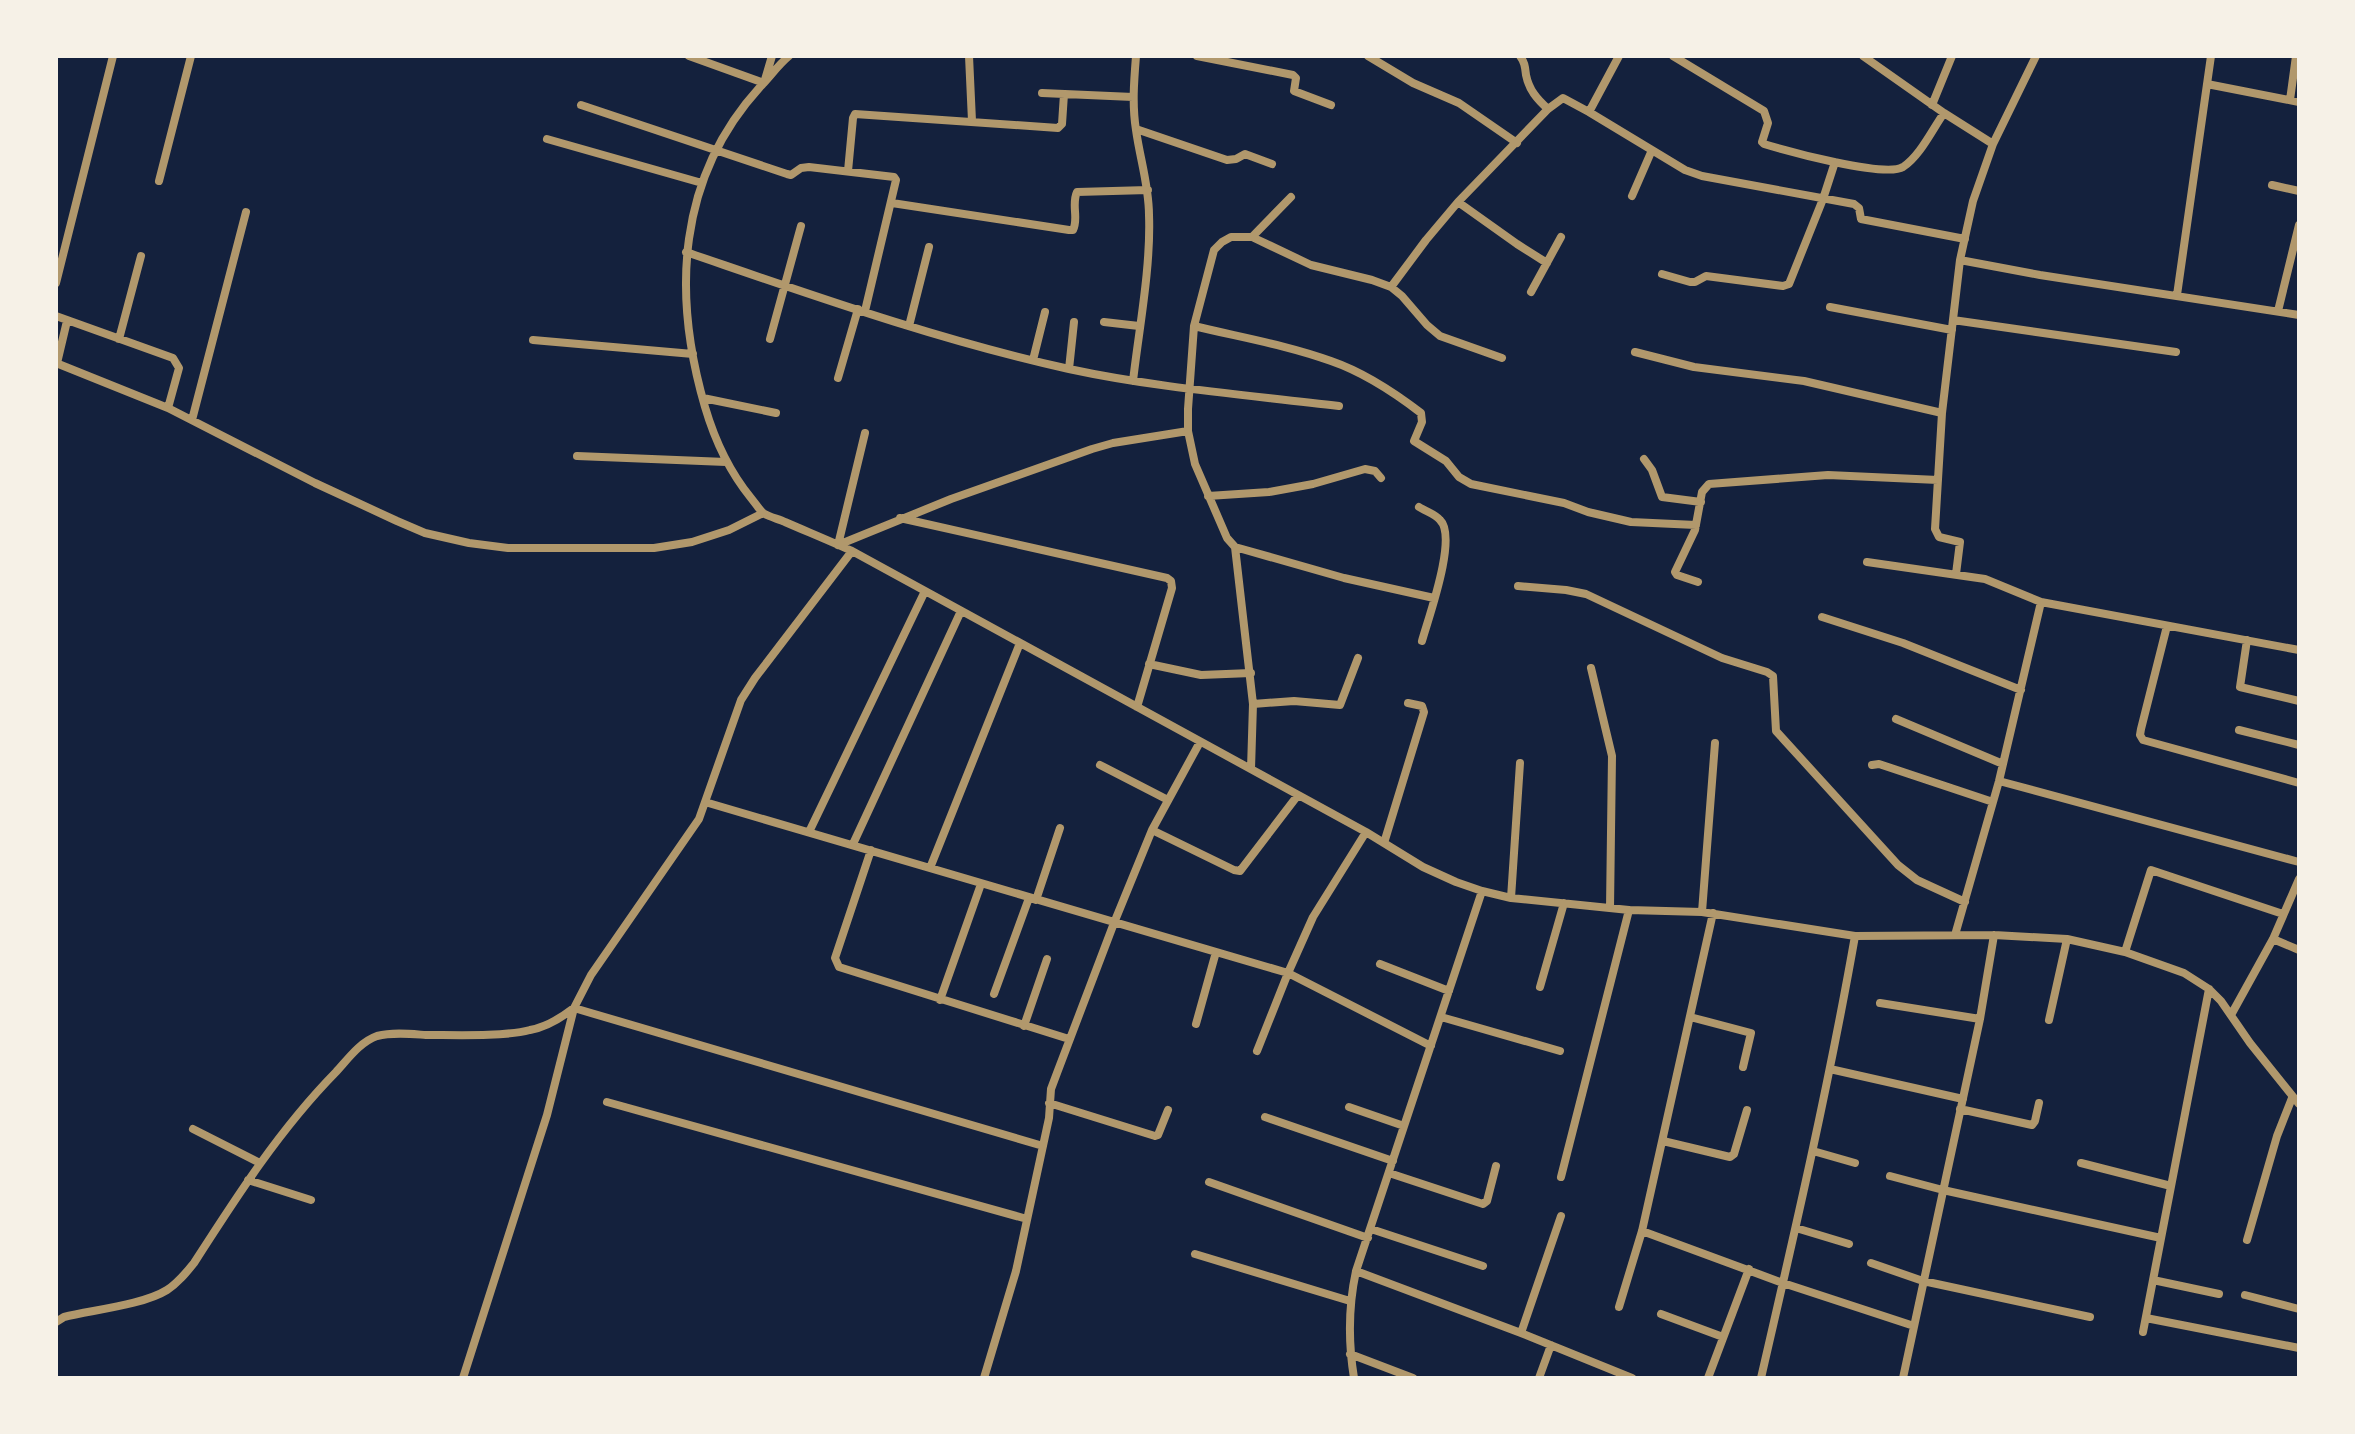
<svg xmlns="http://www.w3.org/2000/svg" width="2355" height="1434" font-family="Literata,serif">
<rect width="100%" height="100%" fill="#14213d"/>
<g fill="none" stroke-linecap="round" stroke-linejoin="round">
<path stroke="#b1986c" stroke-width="8" d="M689 56 764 83 772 56
M789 56C778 65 770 77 760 87 677 178 672 294 705 407 715 441 729 471 751 498 755 503 759 509 763 513 769 517 779 519 785 522 808 532 830 541 852 551L1366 832 1423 867 1456 882 1482 891 1511 898 1629 910 1702 912 1855 936 1994 935 2067 939 2125 952 2184 973 2209 989 2221 1001 2250 1043 2299 1104
M969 56 972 121
M1197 56 1293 75 1296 78 1294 91 1331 105
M1368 56 1413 83 1459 103 1517 143
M1520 56C1525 63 1525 67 1526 75 1529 90 1537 99 1548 109
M1673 56 1764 111 1768 123 1762 142 1764 144C1787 151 1885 178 1903 167 1920 156 1932 130 1944 113
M1863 56 1944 113 1993 144
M2207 84 2299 102
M1042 93 1133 97
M2290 100 2296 56
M581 105 787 174 791 175 801 168 809 167 894 177 896 180 865 311
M1932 105 1952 56
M1589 112 1619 56
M1136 129 1227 160 1236 159 1245 154 1272 164
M547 139 702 183
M848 171 853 118 855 114 1058 128 1062 124 1064 94
M159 181 191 56
M2272 185 2299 191
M1632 196 1652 150
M1458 202 1517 244 1547 263
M892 203 1069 230H1073C1079 219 1071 204 1077 192L1148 190
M1252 237 1291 197
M686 252C812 295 938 340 1069 369 1157 388 1249 395 1339 406
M1960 260 2040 275 2299 315
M1662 274 1690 282H1695L1706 276 1783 286 1789 284 1823 199 1835 162
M56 283 113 56
M1391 287 1426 240 1458 202 1548 109 1563 98 1589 112 1685 170 1702 176 1854 204 1859 208 1861 219 1965 239
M1531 292 1561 237
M2177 295 2211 56
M1830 307 1952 330
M2278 311 2299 225
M56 316 173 358 179 368 168 408
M1953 320 2176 352
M1104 322 1139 326
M909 326 929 247
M1194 326C1239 337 1287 345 1331 361 1363 372 1395 393 1421 413L1422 422 1414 441 1446 461 1459 477 1471 484 1564 503 1588 512 1631 522 1696 525
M119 339 141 256
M770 339 801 226
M533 340 693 354
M1635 352 1694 367 1804 381 1942 413
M1033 360 1045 312
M56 363 168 408 315 483 397 521 425 533 469 543 508 548H654L692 542 729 530 763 513
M57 363 67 321
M1069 369 1074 322
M838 378 858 309
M1133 381C1139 329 1151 267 1149 215 1149 186 1140 159 1136 130 1132 105 1134 81 1136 56
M703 398 776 413
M192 420 246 212
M577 456 726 462
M1644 459 1652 470 1662 497 1701 502
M1208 496 1269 492 1313 484 1365 469 1375 471 1381 478
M1419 507C1425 511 1435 514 1440 520 1458 537 1428 619 1422 641
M900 518 1167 578 1171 581 1172 588 1137 707
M838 545 951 499 1092 449 1113 443 1188 431
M838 545 865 433
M1235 547 1253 704 1251 769
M1867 562 1985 579 2041 602 2299 650
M1956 574 1960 542 1939 537 1935 529 1942 413 1960 260 1973 201 1993 144 2036 56
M1698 582 1677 575 1675 572 1695 530 1702 492 1709 484 1828 475 1938 480
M1518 586 1566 590 1586 594 1722 658 1767 672 1773 676 1776 731 1898 865 1917 880 1965 902
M1434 598 1344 578 1235 547 1227 538 1195 464 1188 431V409L1194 326 1214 250 1222 242 1231 237H1252L1311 265 1372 280 1391 287 1402 296 1427 325 1440 336 1502 358
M1822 617 1903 643 2021 690
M2167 626 2141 729 2140 735 2143 740 2299 783
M2247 640 2240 687 2299 701
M1149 664 1201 675 1251 673
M1591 668 1612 756 1610 908
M1253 704 1294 701 1340 705 1358 658
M1896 719 2003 764
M2239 730 2299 745
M1100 765 1168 800
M1872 765 1879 764 1993 802
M1999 781 2299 862
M705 802 1288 973 1431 1046
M1152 830 1234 870 1240 871 1298 795
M809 832 925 591
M1384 843 1424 712 1422 706 1408 703
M853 844 961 611
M871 850 835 958 839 967 1069 1039
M930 868 1020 643
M1511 898 1520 763
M1036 900 1060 828
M1702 912 1715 743
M1955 935 1999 781 2041 602
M2273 939 2299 950
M2125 952 2151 870 2283 914
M1380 964 1449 991
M1540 987 1564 903
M994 994 1029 898
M940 1000 981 884
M1880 1003 1980 1019
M2231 1015 2273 939 2299 879
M1441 1017 1560 1051
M1690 1017 1751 1033 1743 1067
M2049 1020 2067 939
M1196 1024 1216 952
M1024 1026 1047 959
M1257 1051 1288 973 1313 917 1366 832
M1830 1069 1963 1099
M607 1102 1027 1219
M1049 1103 1155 1136 1158 1135 1168 1110
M1349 1107 1404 1126
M1960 1109 2032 1125 2035 1121 2039 1103
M1265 1117 1393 1161
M193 1129 260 1163
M1663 1141 1730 1157 1734 1154 1747 1110
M1813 1151 1855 1163
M2081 1163 2171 1186
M1389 1173 1483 1204 1487 1201 1496 1166
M1890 1176 1943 1190 2161 1238
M1561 1177 1629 910
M248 1180 311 1200
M1209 1182 1368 1238
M1796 1228 1849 1244
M1371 1229 1483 1266
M1642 1231 1783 1283 1914 1326
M2247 1240 2277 1136 2292 1098
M1195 1254 1350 1301
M1871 1263 1923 1281 2090 1317
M1356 1271 1521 1333 1632 1378
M2153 1280 2219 1294
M2245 1295 2299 1309
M1619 1307 1642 1231 1713 913
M1661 1314 1723 1337
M2146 1318 2299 1348
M56 1322 64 1317C92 1310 143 1305 167 1290 178 1283 186 1273 194 1263 237 1196 280 1129 336 1072 348 1059 360 1042 377 1036 393 1032 411 1034 426 1035 455 1035 503 1037 530 1030 547 1027 561 1018 574 1008L1043 1146
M2143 1332 2209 989
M1521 1333 1561 1216
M1350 1354 1413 1378
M463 1378 547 1115 574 1008 591 975 699 819 741 700 755 678 852 551
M984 1378 1016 1271 1049 1118 1051 1089 1057 1073 1114 923 1152 830 1200 742
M1354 1378C1348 1341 1348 1308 1356 1271L1482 891
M1539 1378 1551 1345
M1708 1378 1749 1269
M1761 1378C1795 1231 1829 1084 1855 936
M1903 1378 1980 1019 1994 935"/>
</g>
<rect width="2355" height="1434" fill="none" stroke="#f6f1e7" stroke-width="116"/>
</svg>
